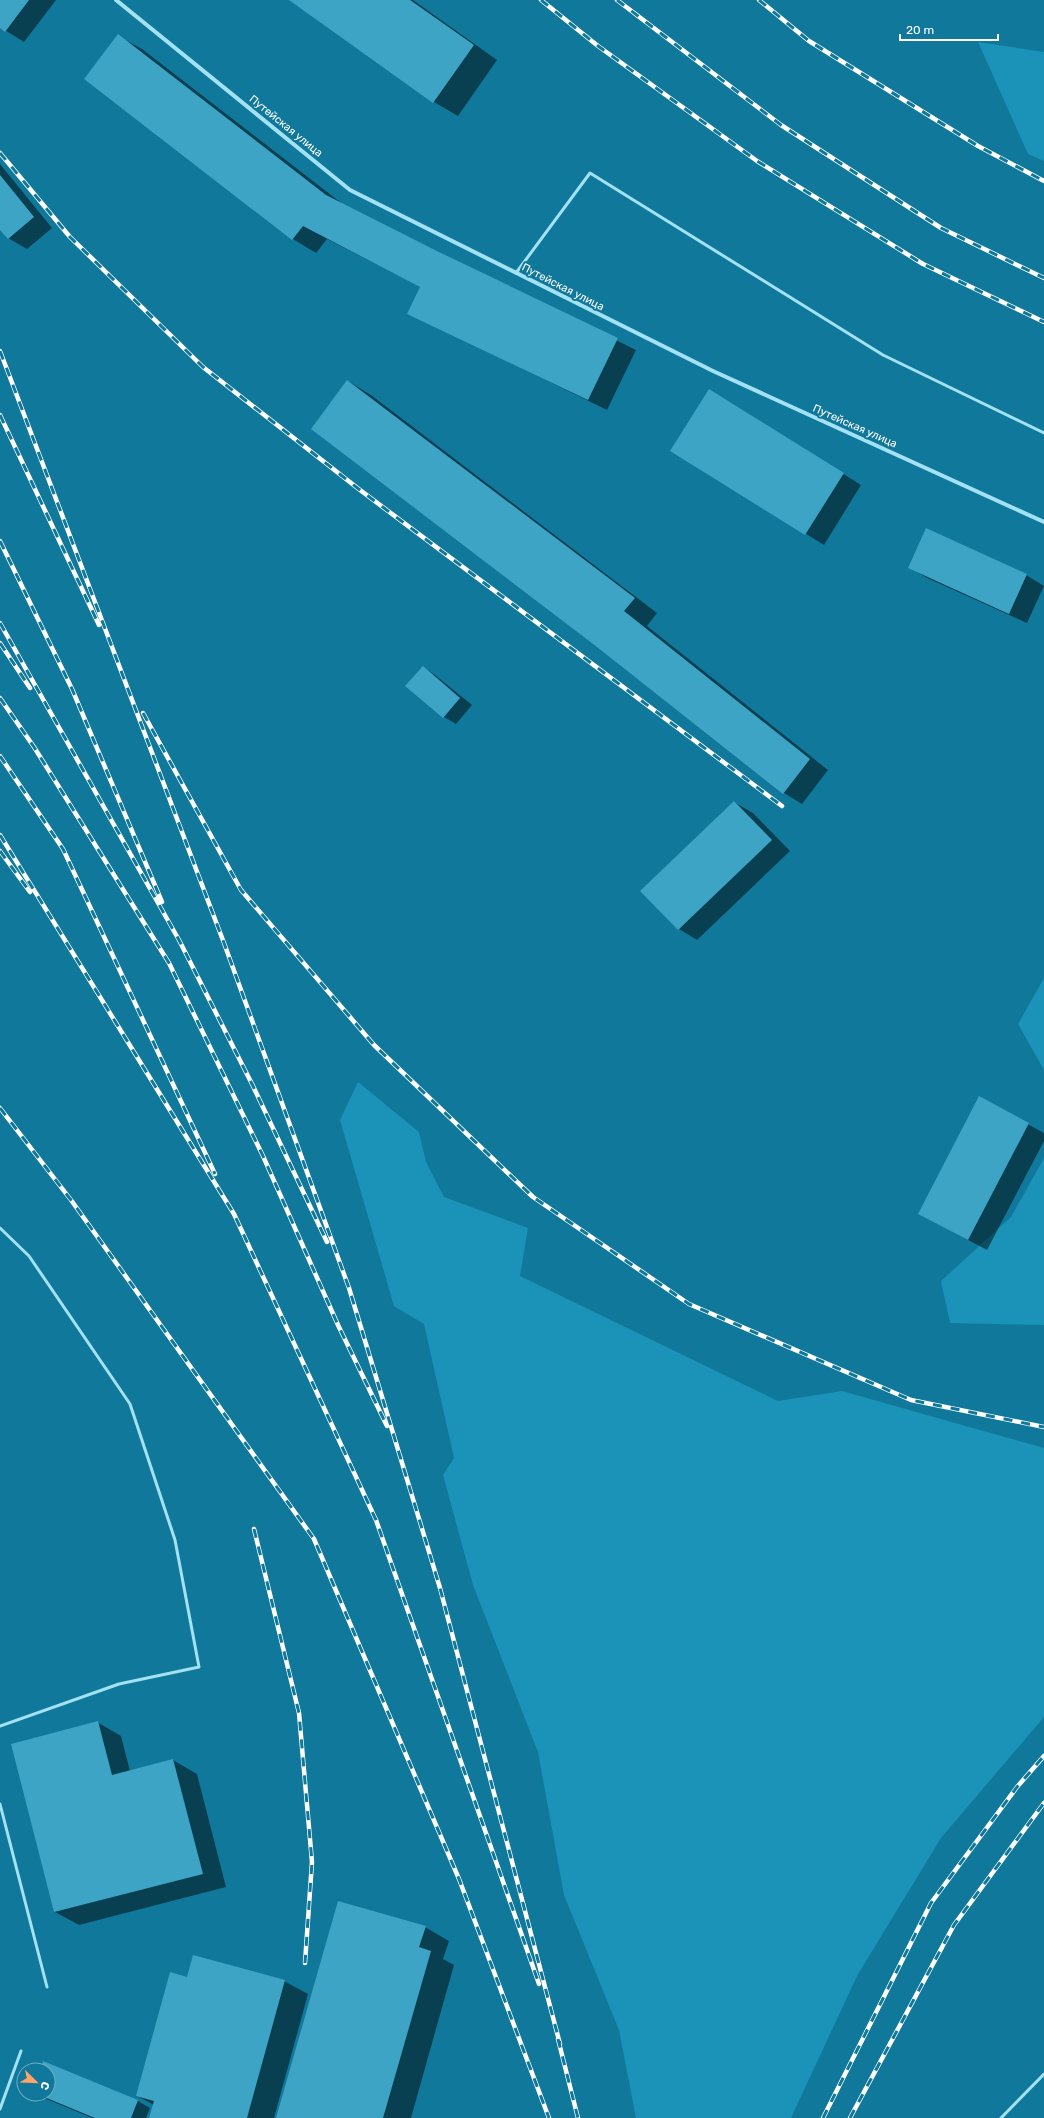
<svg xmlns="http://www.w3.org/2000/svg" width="1044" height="2118" font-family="Rubik,sans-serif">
<rect width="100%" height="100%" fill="#10789b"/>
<path fill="#1b92b7" d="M978 42 1044 52V161L1028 154Z
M1044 978V1070L1018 1024Z
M358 1082 419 1132 426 1162 444 1197 528 1228 520 1276 778 1401 842 1391 1044 1448V1717L941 1838 857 1976 791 2118H636L619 2030 564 1895 538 1752 473 1585 443 1475 454 1458 424 1324 394 1306 340 1120Z
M1044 1158V1325L950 1323 941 1281 1011 1217Z"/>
<path fill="#0007" d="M0 0H56L24 42 0 27Z
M291 0H413L497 60 458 116 434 102Z
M118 36 142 49 344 205 636 350 607 410 409 313 421 287 327 239 316 253 293 239Z
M0 164 52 228 27 249 8 238 0 228Z
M348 381 371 395 657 613 647 626 828 770 802 804 784 793 598 646Z
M728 401 861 485 824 545 672 451Z
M909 567 1026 575 1044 586 1027 623 927 578Z
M423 667 435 675 472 705 456 724 444 717Z
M734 802 753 813 790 851 697 940 679 929Z
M980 1098 1044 1133V1141L987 1250 919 1214Z
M97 1722 121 1736 130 1771 173 1760 197 1774 226 1887 79 1925 55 1912Z
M425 1927 449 1941 443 1959 454 1965 411 2118H277Z
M188 1978 284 1981 308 1994 274 2118H150L154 2105 137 2096Z
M44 2062 138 2101 150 2108 146 2118H92L44 2098 37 2094H48V2070H41Z"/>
<path fill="#3ea4c5" d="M0 0H29L5 32 0 28Z
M289 0H410L474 45 433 103Z
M118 34 326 195 437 251 618 338 588 400 407 314 420 287 303 226 292 240 84 79Z
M0 175 34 217 8 239 0 230Z
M347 380 635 598 624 611 810 759 783 794 597 647 311 429Z
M709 389 844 473 805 535 670 451Z
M926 528 1027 574 1009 614 908 568Z
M423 666 460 698 443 718 405 686Z
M734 801 772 840 678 930 640 891Z
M979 1096 1029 1123 968 1240 918 1214Z
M98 1721 112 1775 173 1759 203 1874 54 1912 11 1744Z
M338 1901 426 1926 419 1947 431 1951 383 2118H276Z
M193 1955 285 1980 247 2118H149L154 2101 136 2096 170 1972 187 1977Z
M43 2061 138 2100 131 2118H95L37 2094H48V2070H40Z"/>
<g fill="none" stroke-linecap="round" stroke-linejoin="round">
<path stroke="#a3e2f5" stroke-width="3" d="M516 273 590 173 883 355 1044 433
M0 1228 29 1256 130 1404 175 1540 199 1667 119 1684 0 1726
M0 1804 47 1987
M0 2109 21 2051
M1001 2118 1044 2074"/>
<path stroke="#a3e2f5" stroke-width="4" d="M116 0 350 190 713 371 1044 522"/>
<g stroke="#fff" stroke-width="4.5">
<path id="rail" d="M541 0 598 46 757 161 923 264 1044 322
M617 0 781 125 941 228 1044 278
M759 0 809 41 978 146 1044 181
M0 153 70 237 203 367 360 490 782 806
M0 351 224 943 349 1288 440 1588 560 2044
M0 415 99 625
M0 541 72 689 162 902
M0 623 179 940 252 1084 327 1242
M0 643 30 688
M0 698 34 747 169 963 263 1156 338 1325 387 1426
M143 713 241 890 374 1045 533 1197 689 1304 911 1400 1044 1427
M0 756 63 849 215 1174
M0 835 234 1214 376 1520 539 1984
M0 851 30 892
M0 1108 71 1200 314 1539 459 1879 549 2118
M254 1529 299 1713 312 1862 305 1963
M558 2039 578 2118
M823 2118 931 1903 1017 1787 1044 1756
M850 2118 954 1925 1044 1803"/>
</g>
<use href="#rail" stroke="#10789b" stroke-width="3" stroke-dasharray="9" stroke-linecap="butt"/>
</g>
<g text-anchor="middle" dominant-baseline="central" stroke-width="4" stroke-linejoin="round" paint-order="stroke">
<g font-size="11" fill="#fff" stroke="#10789b">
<text transform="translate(286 126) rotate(39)">Путейская улица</text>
<text transform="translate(563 287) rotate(27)">Путейская улица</text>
<text transform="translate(855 426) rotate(24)">Путейская улица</text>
</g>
</g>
<g transform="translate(36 2082) rotate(113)"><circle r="19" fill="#10789b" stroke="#70aec3"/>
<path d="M0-3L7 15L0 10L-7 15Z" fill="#ffa467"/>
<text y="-6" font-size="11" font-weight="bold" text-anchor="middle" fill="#ffffff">С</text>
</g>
<path d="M900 34v6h98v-6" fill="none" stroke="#ffffff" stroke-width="2"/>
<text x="906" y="34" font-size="12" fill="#ffffff" stroke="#10789b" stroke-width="3" paint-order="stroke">20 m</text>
</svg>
